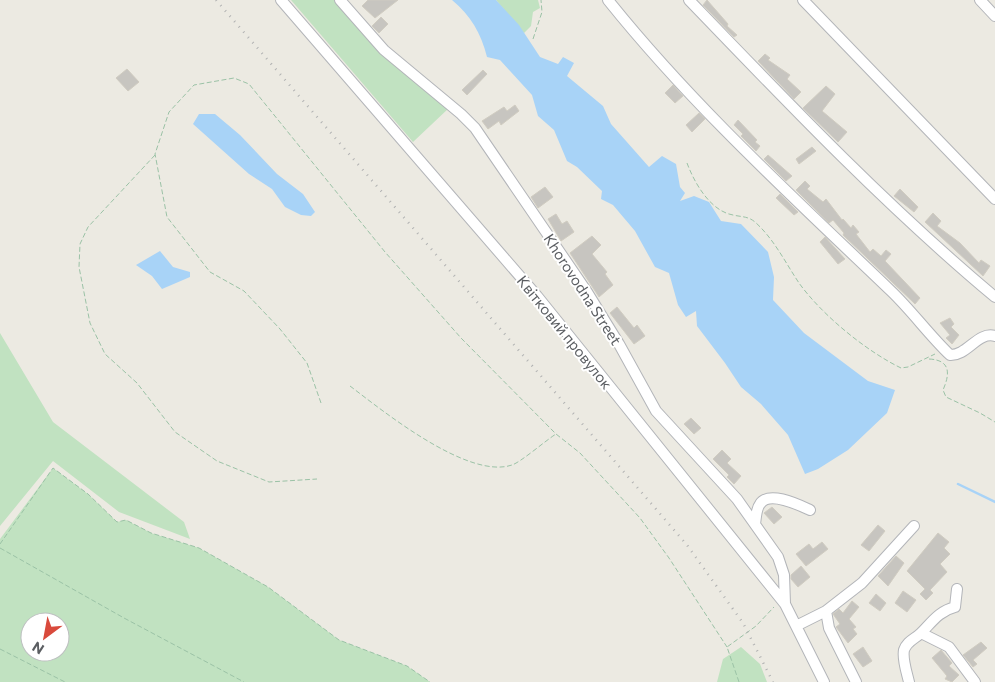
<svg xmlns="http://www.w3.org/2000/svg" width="995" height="682" font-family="Commissioner,sans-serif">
<rect width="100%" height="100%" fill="#eceae2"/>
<path fill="#c1e2c1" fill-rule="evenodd" d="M291 0H335L449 108 413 142Z
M496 0H538L540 8 533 12 531 26 524 33Z
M0 333 53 422 184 522 190 539 119 512 53 461 0 526Z
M53 468 88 494 117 522 126 520 151 533 199 548 268 587 339 640 407 666 430 682H0V539ZM30 622H60V652H30Z
M741 647 760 664 767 682H717L723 659Z"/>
<path fill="#a8d3f7" d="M452 0H496L519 25 540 57 558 64 563 57 574 63 567 76 603 106 611 124 649 167 662 156 676 164 680 187 685 193 680 201 694 196 709 202 721 221 741 224 768 252 774 277 773 300 804 333 868 381 895 390 887 413 848 450 818 469 805 474 788 435 761 404 741 387 725 363 697 326 696 311 686 317 678 305 669 273 655 267 635 231 613 205 601 199 602 191 577 167 567 161 554 130 538 116 532 95 500 60 487 57C481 33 471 16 452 0Z
M199 114H215L240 135 277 174 303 194 315 212 311 216 301 215 285 207 272 189 249 174 193 124Z
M160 251 173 267 190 272V277L162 289 152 276 136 265Z"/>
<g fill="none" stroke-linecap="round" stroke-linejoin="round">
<path stroke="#a8d3f7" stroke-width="2.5" d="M958 484 995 502"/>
</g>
<path fill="#c7c5c0" stroke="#d0ccc1" d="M368 0H398L375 18 362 6Z
M707 0 728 24 727 26 737 35 734 37 703 5Z
M381 17 388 24 379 33 372 26Z
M765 54 770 58 768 60 790 75 787 79 801 92 794 99 758 61Z
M127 69 139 82 128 91 116 78Z
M483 70 487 74 467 95 462 90Z
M673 85 683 96 675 103 665 93Z
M826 86 835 94 822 111 847 132 838 142 803 108Z
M515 105 519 111 501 125 499 121 488 129 482 121 504 107 507 111Z
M699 113 705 119 692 132 686 125Z
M738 120 757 140 755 142 760 146 756 151 741 136 743 134 734 125Z
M812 147 816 151 799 164 796 159Z
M768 155 792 176 786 181 764 159Z
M805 181 810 186 807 189 823 202 826 199 842 220 843 219 851 228 853 225 859 232 856 234 870 252 873 249 881 256 886 250 891 254 885 261 920 298 915 304 843 235 844 233 833 220 829 223 796 190Z
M545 187 553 197 538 208 531 197Z
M900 189 918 207 914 212 894 196Z
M780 194 798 212 794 215 776 198Z
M933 213 941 221 937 226 960 243 979 263 981 260 990 266 983 276 925 222Z
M556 214 562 224 567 221 574 232 561 241 548 219Z
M592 236 601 245 592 254 607 272 605 274 613 285 599 297 570 253Z
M825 237 845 259 838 264 820 242Z
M617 307 634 328 637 325 645 336 634 344 610 313Z
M950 318 954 324 951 327 959 335 952 344 946 338 950 335 940 323Z
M691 418 701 428 694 434 684 424Z
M722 450 731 459 727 463 741 476 734 484 727 477 729 475 713 459Z
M772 507 782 517 774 524 764 513Z
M878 525 885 531 869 551 861 545Z
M938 533 949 542 944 548 950 554 940 564 947 572 930 590 933 593 926 600 920 594 925 589 907 571Z
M822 542 828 549 806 566 796 554 809 544 813 549Z
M896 556 904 563 888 586 878 576Z
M801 566 810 577 798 587 791 579V575Z
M903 591 916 600 907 612 895 603Z
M876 594 886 603 880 611 869 603Z
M852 601 859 607 849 619 856 627 853 629 857 634 848 643 836 627 840 624 833 614 839 609 843 613Z
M981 642 987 648 973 660 977 664 973 667 963 655Z
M863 647 872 661 863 667 853 654Z
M941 650 952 663 949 666 959 675 952 682 945 679 947 676 932 658Z"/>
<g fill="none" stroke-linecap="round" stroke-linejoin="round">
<g stroke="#b3b5b9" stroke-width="12">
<path id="minor" d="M281 0 537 296 785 604 824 682
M340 0 384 50 461 114 475 128 587 292 619 344 656 411 737 499 778 557 784 575 785 604
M608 0C693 106 793 197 891 291 912 311 929 335 950 355 967 356 978 331 995 336
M689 0C787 102 886 206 995 297
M803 0 995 199
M980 0 995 16
M755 524C756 518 756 509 760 504 769 490 799 505 810 510
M826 611 862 583 914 526
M796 626 826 611 829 628 856 682
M921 633 949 647 975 682
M909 682C907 673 902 659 904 650 907 641 915 639 921 633 932 622 939 611 955 607L957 589"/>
</g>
<path stroke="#9bc2a6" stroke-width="1" stroke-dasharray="5 2.5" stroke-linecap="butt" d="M533 39 542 12 541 0
M155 155 88 227 80 244 79 267 90 323 105 354 137 383 175 432 217 461 269 482 317 479
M687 163C694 182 710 211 733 215 741 217 748 216 755 222 774 239 785 262 799 283 822 315 866 351 901 368L908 367 935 354
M929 359C951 360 950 374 943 390L946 397 980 413 995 422
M350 386C383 411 468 480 512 465 521 462 545 441 556 434
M321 403 307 363 280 329 244 291 210 272 167 217 155 154 169 112 194 85 234 78 249 84 385 252 461 338 556 434 580 453 640 518 669 558 727 647
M0 544 53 468 88 494 117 522 126 520 151 533 199 548 268 587 339 640 407 666 430 682
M0 548 124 618 244 682
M0 649 65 682
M739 682 727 647 756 626 774 607"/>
<use href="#minor" stroke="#fff" stroke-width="10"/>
<path stroke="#b1b2b2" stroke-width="2.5" stroke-dasharray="1 6" stroke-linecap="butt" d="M216 0 687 545 743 623 773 682"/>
</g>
<g text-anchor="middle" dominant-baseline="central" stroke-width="4" stroke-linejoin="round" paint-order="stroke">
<g font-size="15" fill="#5b5e62" stroke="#fff">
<text transform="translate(583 289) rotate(57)">Khorovodna Street</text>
<text transform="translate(565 332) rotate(51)">Квітковий провулок</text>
</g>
</g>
<g transform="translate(45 637) rotate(212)"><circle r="24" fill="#ffffff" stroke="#bdbfc0"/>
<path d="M0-4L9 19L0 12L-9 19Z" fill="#d94a3c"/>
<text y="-8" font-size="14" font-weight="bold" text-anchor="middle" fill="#5b5e62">N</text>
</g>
</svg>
